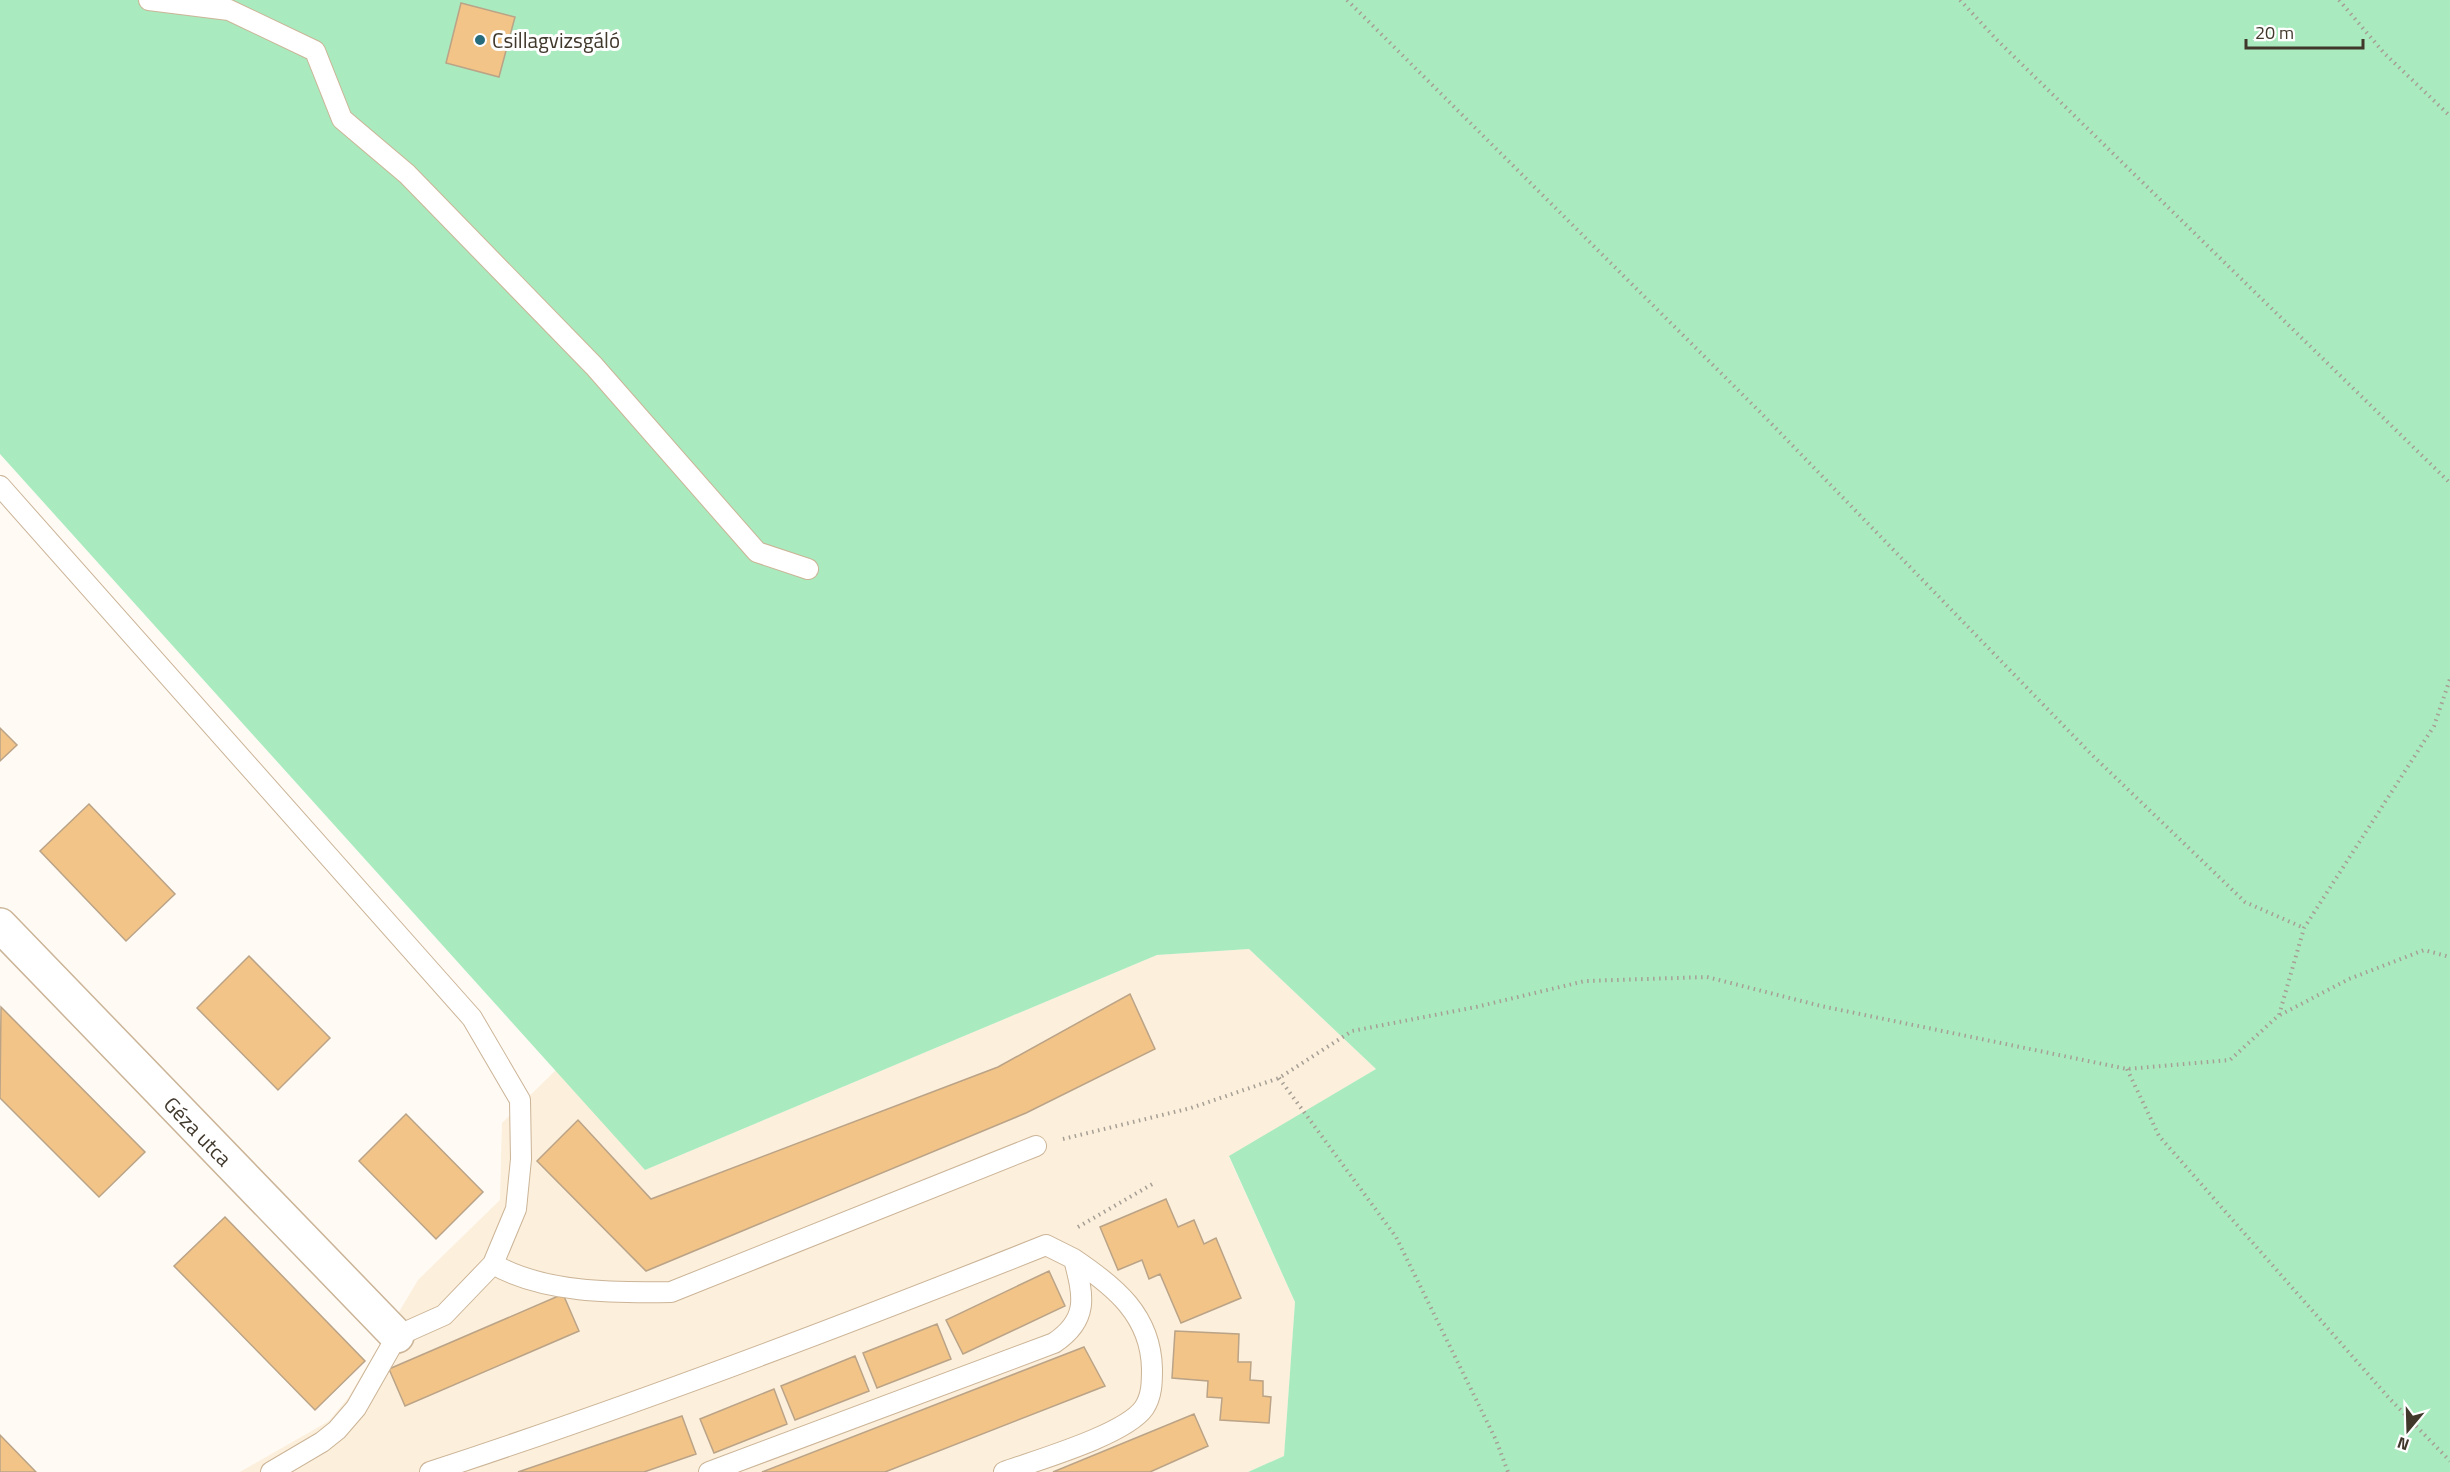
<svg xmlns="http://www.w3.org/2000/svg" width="2450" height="1472" font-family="'Titillium Web',sans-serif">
<rect width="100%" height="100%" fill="#fffaf4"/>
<path fill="#fcefdb" d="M1249 949 1376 1069 1229 1157 1295 1302 1284 1456 1248 1472H240L329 1421 348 1398 418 1280 500 1200 502 1123 556 1070 645 1170 1157 955Z"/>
<path fill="#a9ebbf" d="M0 0H2450V1472H1248L1284 1456 1295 1302 1229 1156 1376 1069 1249 949 1157 955 645 1170 0 454Z"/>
<path fill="#f2c488" stroke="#baa387" stroke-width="1.5" d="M461 3 515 17 499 77 446 63Z
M0 728 17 745 0 761Z
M89 804 175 894 126 941 40 851Z
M249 956 330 1038 278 1090 197 1008Z
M1130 994 1155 1049 1026 1113 646 1271 537 1161 578 1120 651 1199 998 1067Z
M1 1007 145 1152 99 1197 0 1098Z
M406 1114 483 1192 436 1239 359 1161Z
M1166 1199 1178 1227 1194 1220 1204 1244 1216 1238 1241 1298 1181 1323 1160 1274 1149 1279 1142 1260 1118 1270 1100 1227Z
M225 1217 365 1361 315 1410 174 1266Z
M1049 1271 1065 1306 963 1354 946 1320Z
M563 1294 579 1331 405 1406 389 1369Z
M937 1324 951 1359 877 1388 863 1353Z
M1175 1331 1239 1334 1238 1362H1251L1250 1380 1263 1381V1396L1271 1397 1269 1423 1220 1420 1222 1398 1207 1397 1208 1381 1172 1378Z
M1084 1347 1105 1386 885 1472H762Z
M855 1356 869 1391 795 1420 781 1386Z
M774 1389 787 1424 714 1453 700 1419Z
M1194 1414 1208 1446 1150 1472H1053Z
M682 1416 696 1454 644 1472H518Z
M0 1435 36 1472H0Z"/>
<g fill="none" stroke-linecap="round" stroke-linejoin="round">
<g stroke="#cbb497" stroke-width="22">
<path id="lane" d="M149 0 229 10 315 51 342 119 407 174 594 366 757 552 808 569
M0 486 472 1018 520 1100 521 1159 516 1209 493 1264 444 1315 397 1336 356 1408 337 1430 322 1442 271 1472
M493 1264C543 1293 614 1293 671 1292L1036 1146
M430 1472C638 1404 843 1326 1046 1245L1074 1259C1083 1295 1090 1319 1054 1343L709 1472
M1004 1472C1037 1460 1125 1435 1144 1408 1152 1396 1152 1382 1152 1369 1151 1315 1114 1286 1074 1259"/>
</g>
<g stroke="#cbb497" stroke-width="36">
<path id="street" d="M0 925 397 1336"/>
</g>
<path stroke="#a69f96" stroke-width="4" stroke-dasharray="1.5 4.5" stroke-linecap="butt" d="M1347 0 1761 413 2091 754 2245 902 2304 928
M1960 0 1997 40 2450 483
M2339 0 2384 53 2450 116
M2280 1015 2349 979 2424 950 2450 957
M2127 1069 2159 1136 2389 1398 2450 1461
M1279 1078 1396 1237 1496 1440 1508 1472
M1063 1139 1191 1108 1279 1078 1352 1031 1476 1007 1585 981 1707 977 1821 1006 2127 1069 2230 1060 2279 1015 2304 928 2434 726 2450 679
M1078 1227 1156 1182"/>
<use href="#lane" stroke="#fff" stroke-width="20"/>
<use href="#street" stroke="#fff" stroke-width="33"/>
</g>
<circle fill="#276c7c" stroke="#fff" stroke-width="2" cx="480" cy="40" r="6"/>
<g text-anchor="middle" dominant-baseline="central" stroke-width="6" stroke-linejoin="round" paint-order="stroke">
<g font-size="21" fill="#41382c" stroke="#fff" text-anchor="start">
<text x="492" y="40">Csillagvizsgáló</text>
</g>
<g font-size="21" fill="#41382c" stroke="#fff">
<text transform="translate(198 1131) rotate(46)">Géza utca</text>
</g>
</g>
<g transform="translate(2408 1430) rotate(199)" stroke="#ffffff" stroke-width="4.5" paint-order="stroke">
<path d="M0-4.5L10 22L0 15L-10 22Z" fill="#41382c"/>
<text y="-9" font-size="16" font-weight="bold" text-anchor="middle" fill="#41382c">N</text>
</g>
<path d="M2246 39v9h117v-9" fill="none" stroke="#41382c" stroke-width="3"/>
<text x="2255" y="39" font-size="18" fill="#41382c" stroke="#ffffff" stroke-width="4.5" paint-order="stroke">20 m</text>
</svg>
